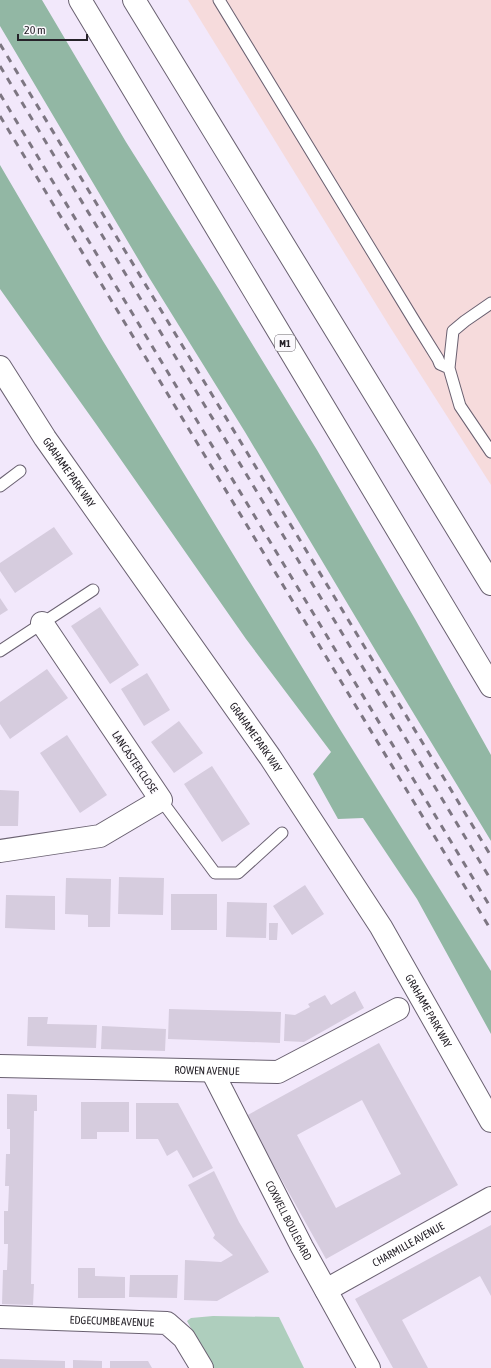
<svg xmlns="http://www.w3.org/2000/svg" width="491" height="1368" font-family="'Asap Condensed',sans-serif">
<rect width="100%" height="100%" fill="#f2e8fb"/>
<path fill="#f6dbdc" d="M188 0H491V485L390 327Z"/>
<path fill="#aecebd" d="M213 1316 279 1317 304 1368H213L187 1321 191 1318Z"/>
<path fill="#92b7a4" d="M0 0H42L126 142 218 288 317 450 415 619 491 755V841L377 653 245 432 150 279 0 26Z
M0 165 103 341 341 731 491 971V1034L417 899 363 818 338 819 313 774 331 752 246 639 96 424 0 289Z"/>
<path fill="#d6ccde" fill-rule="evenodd" d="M54 527 73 554 15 593 0 571V563Z
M0 598 8 610 0 615Z
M100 607 139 665 110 684 71 626Z
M47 669 68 698 10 739 0 724V702Z
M147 673 170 710 144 726 121 689Z
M179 721 203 753 174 773 151 742Z
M67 735 107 795 80 813 40 753Z
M212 766 250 824 222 842 184 784Z
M0 790 19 791 18 826H0Z
M119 877 164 878 163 915 118 914Z
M66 878 111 879 110 927H88V915L65 914Z
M305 885 324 914 292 935 273 906Z
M171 894H217V930H171Z
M6 895 55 896V930L5 928Z
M227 902 267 903 266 938 226 937Z
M269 923H278L277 940H269Z
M355 991 364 1008 304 1042 284 1041 285 1014 295 1015 310 1007 308 1004 325 995 331 1005Z
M169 1009 281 1012 280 1043 168 1039Z
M28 1017H48L47 1024 97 1025 96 1048 27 1046Z
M102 1026 166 1029 165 1051 101 1049Z
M379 1043 458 1185 326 1259 246 1116ZM362 1100 401 1174 336 1208 297 1135Z
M7 1094 37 1095V1111H34L31 1284H34L33 1305 2 1304 3 1270H7L8 1244H4V1211H8L9 1186H5L6 1154H10V1129H7Z
M81 1102H129V1132H97V1139H81Z
M136 1103H178L213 1168 193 1178 177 1150 167 1156 158 1139H136Z
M214 1171 239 1222 269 1272 217 1301 184 1300 185 1260 221 1262 233 1255 213 1238 215 1235 188 1185Z
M491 1225V1296L480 1276 402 1320 428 1368H393L355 1299Z
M78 1268H95V1276L125 1277V1298H78Z
M130 1275H178L177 1298 129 1297Z
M0 1359 65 1361V1368H0Z
M73 1360 102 1361V1368H73Z
M110 1361H148L152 1368H110Z"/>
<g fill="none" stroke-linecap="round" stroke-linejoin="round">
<g stroke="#6a6171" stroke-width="13">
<path id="lane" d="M219 0 415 322 438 359 440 364 449 368
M491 303 465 321 453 331 449 368 460 406 491 452
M0 486 20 471
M0 651 93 590
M161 800 215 873H238L282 833"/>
</g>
<g stroke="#6a6171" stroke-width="24">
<g id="street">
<path d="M0 851 100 836 161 800 42 623"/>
<path id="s1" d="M0 1066 278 1072 398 1009"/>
<path id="s2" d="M212 1071 302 1247 369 1368"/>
<path id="s3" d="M326 1290 491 1198"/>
<path id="s4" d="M0 1317 167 1323 184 1338 202 1368"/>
</g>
</g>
<g stroke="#6a6171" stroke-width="24">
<g id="secondary">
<path id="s5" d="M0 367 45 438 270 757 381 927 491 1121"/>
</g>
</g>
<g stroke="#6a6171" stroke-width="24">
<path id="highway" d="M80 0 491 686
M134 0 491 584"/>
</g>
<use href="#lane" stroke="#fff" stroke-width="11"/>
<use href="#street" stroke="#fff" stroke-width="22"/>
<use href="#secondary" stroke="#fff" stroke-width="22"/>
<use href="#highway" stroke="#fff" stroke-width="22"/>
<path stroke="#7d7682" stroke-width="3" stroke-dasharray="7 7" stroke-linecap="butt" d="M0 44 491 856
M0 66 491 880
M0 94 491 908
M0 116 491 930"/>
</g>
<g text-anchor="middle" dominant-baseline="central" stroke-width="3" stroke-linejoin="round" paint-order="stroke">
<rect fill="#fbf9fd" stroke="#666269" stroke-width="1" x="275" y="335" width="20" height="16" rx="3"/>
<g font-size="10" font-weight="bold" fill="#262229">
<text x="285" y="343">M1</text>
</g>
<g font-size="11" fill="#262229" stroke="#fbf9fd">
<text stroke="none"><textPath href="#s5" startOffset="126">GRAHAME PARK WAY</textPath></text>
<text stroke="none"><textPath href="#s5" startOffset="450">GRAHAME PARK WAY</textPath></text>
<text transform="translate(135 762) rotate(56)">LANCASTER CLOSE</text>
<text stroke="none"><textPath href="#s5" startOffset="774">GRAHAME PARK WAY</textPath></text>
<text stroke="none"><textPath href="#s1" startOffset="207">ROWEN AVENUE</textPath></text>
<text stroke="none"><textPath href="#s2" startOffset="168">COXWELL BOULEVARD</textPath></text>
<text stroke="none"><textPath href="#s3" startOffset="94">CHARMILLE AVENUE</textPath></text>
<text stroke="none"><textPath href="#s4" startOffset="112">EDGECUMBE AVENUE</textPath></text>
</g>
</g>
<path d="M18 34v6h69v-6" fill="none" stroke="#262229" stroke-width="2"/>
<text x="24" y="34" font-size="12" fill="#262229" stroke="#fbf9fd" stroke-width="3" paint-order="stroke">20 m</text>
</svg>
